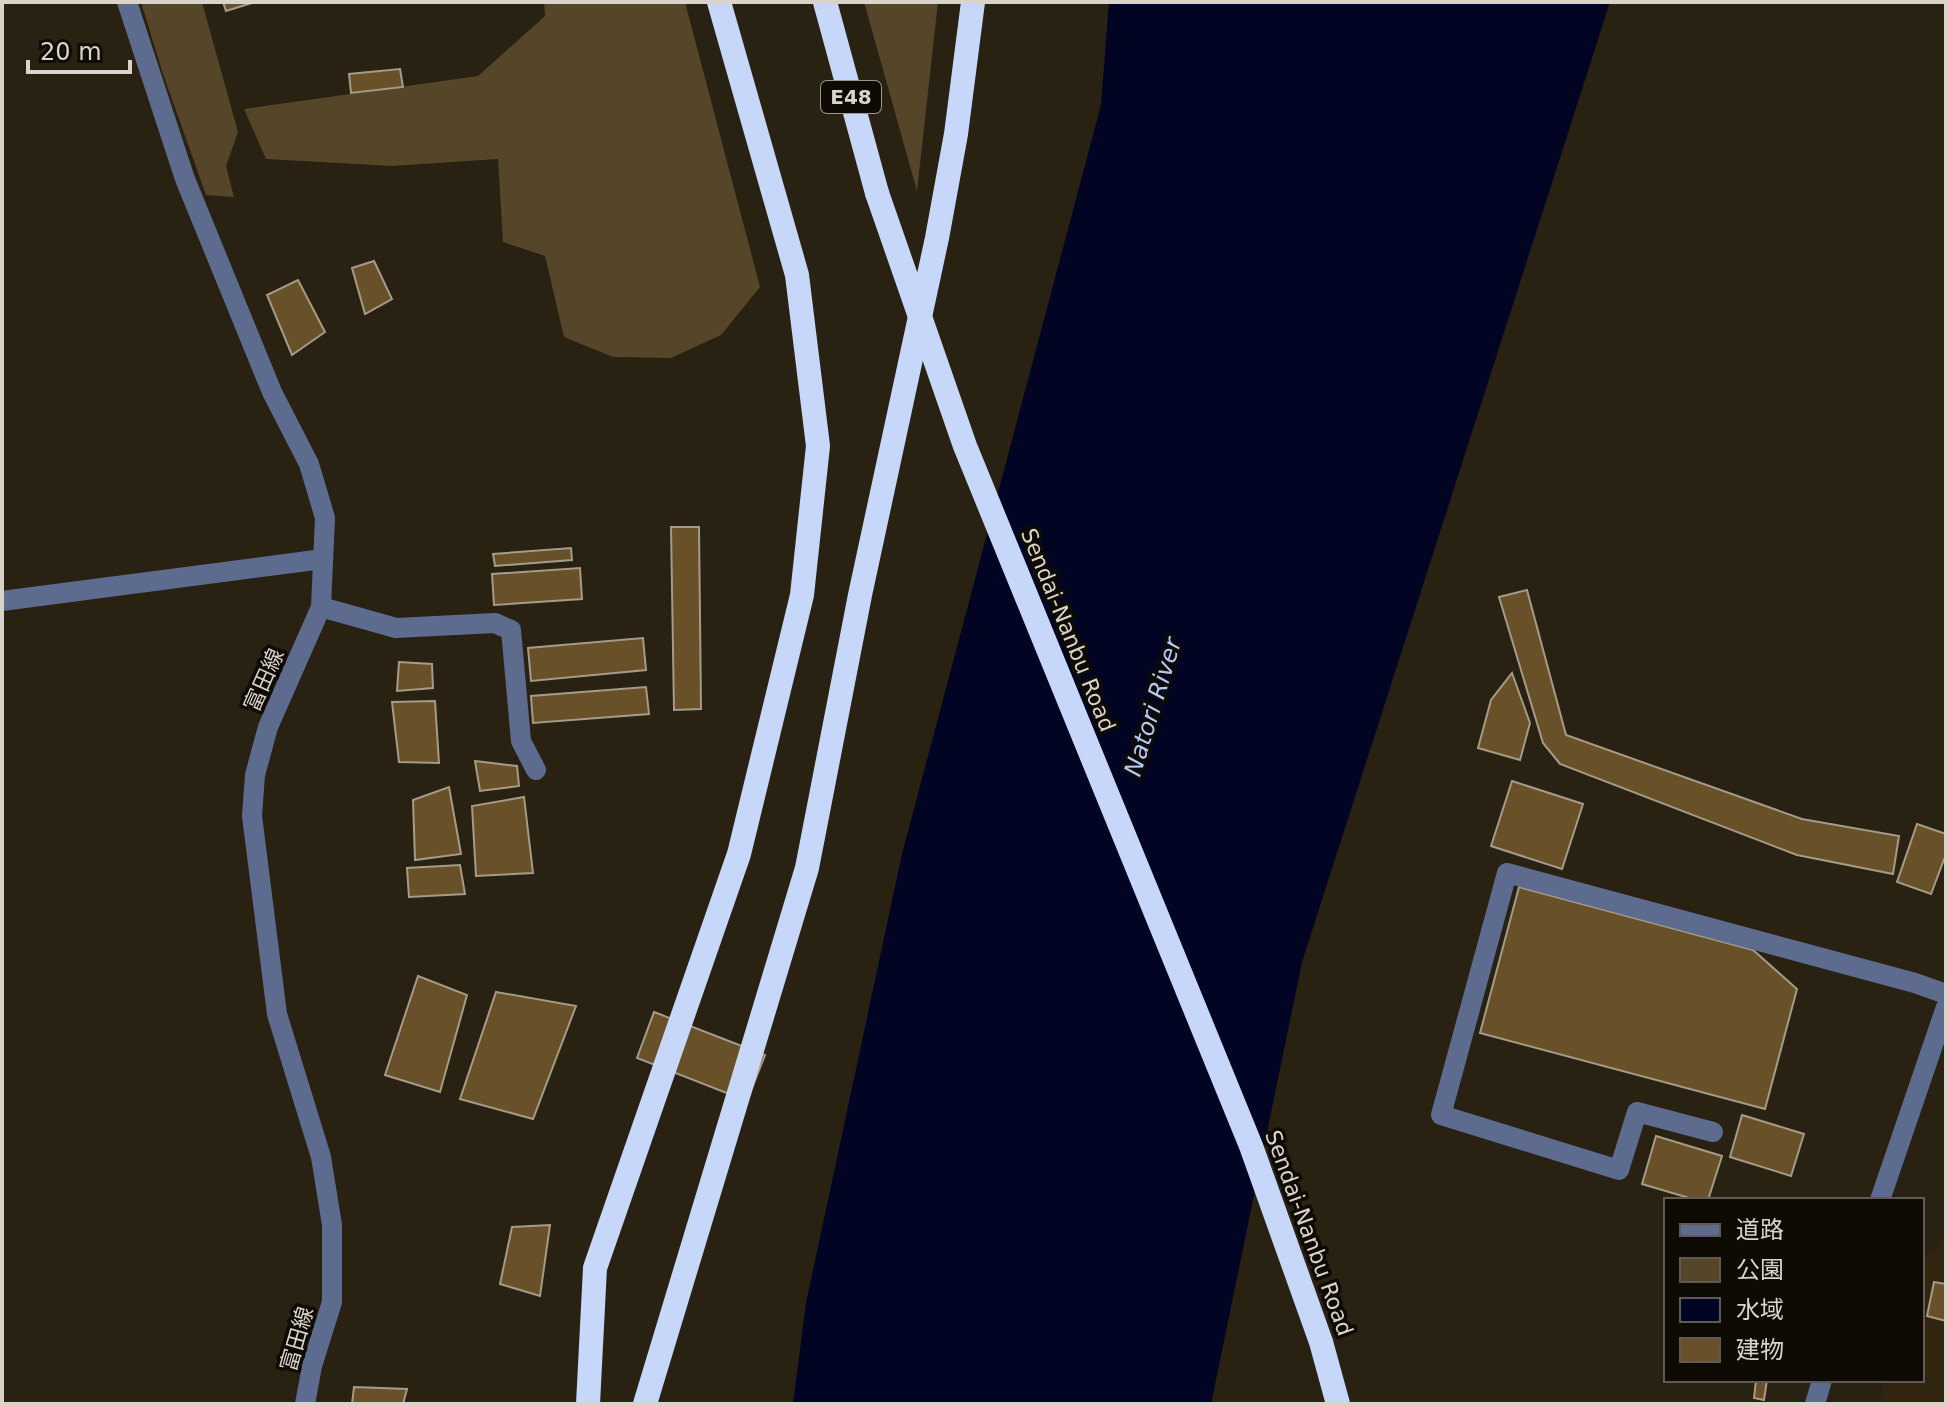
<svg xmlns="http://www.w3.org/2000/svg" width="1948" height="1406" font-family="'DejaVu Sans','Noto Sans JP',sans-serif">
<rect width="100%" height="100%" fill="#292112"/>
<path fill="#312510" d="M1946 1227V1404H1879L1884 1380H1922V1256L1938 1251Z"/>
<path fill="#554529" d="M141 2H202L238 132 226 166 234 197 206 195 163 74Z
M544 2H685L760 287 721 335 671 358 613 357 564 337 545 256 503 242 498 159 392 166 266 159 244 109 478 76 545 16Z
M864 2H938L917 191Z"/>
<path fill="#010422" d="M1109 2H1610L1302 962 1211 1404H793L806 1303 902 854 1101 105Z"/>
<path fill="#685128" stroke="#a59b88" stroke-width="2" d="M223 2H255L226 11Z
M400 69 403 87 351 93 349 74Z
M374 261 392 299 365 314 352 268Z
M298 280 325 332 292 355 267 295Z
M671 527H699L701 709 674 710Z
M571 548 572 560 495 566 493 554Z
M580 568 582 599 494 605 492 574Z
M1527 590 1566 735 1802 819 1899 836 1893 874 1797 855 1560 764 1543 743 1499 597Z
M643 638 646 670 531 681 528 648Z
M399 662 432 664 433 688 397 691Z
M1512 673 1530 723 1520 760 1478 748 1491 700Z
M646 687 649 714 533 723 531 696Z
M435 701 439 763 399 762 392 702Z
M475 761 517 766 519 786 480 791Z
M1512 781 1583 804 1562 869 1491 846Z
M449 787 461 854 415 860 413 800Z
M524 797 533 873 476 876 472 806Z
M1917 824 1946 834V854L1931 894 1897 882Z
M460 865 465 894 409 897 407 868Z
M1519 887 1753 950 1797 989 1765 1109 1480 1033Z
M418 976 467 995 440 1092 385 1075Z
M496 992 576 1006 533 1119 460 1099Z
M654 1012 765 1055 747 1101 637 1058Z
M1742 1115 1804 1134 1791 1176 1730 1157Z
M1656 1136 1722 1156 1708 1200H1696L1642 1184Z
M550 1225 540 1296 500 1284 512 1227Z
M1934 1282 1946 1284V1321L1927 1316Z
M1756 1380H1767L1764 1400 1754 1398Z
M354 1387 407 1389 403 1404H352Z"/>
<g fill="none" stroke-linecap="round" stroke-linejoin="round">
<path stroke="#5d6c8e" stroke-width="20" d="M127 2 185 179 272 392 309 464 325 518 321 607 268 727 255 775 252 816 277 1014 321 1157 332 1225V1302L312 1366 305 1404
M2 601 323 559
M321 607 396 628 495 623 511 630 521 741 536 770
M1713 1132 1637 1112 1619 1170 1441 1115 1507 873 1915 983 1946 994
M1880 1200 1946 1007
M1815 1404 1822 1380"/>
<path stroke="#c6d7f9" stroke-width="24" d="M825 2 877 193
M588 1404 595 1268 739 854 802 595 818 446 797 275 719 2
M645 1404 807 868 860 595 937 238 956 134 973 2"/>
<path stroke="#c6d7f9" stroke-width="24" d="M877 193 965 446 1251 1146 1321 1342 1338 1404"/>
</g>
<g text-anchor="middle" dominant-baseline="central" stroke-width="7" stroke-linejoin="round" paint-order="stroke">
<rect fill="#0e0b05" stroke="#9c978f" stroke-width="2" x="821" y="81" width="60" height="32" rx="6"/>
<g font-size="20" font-weight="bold" fill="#d9d3ca">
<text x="851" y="97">E48</text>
</g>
<g font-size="22" fill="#d9d3ca" stroke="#0e0b05">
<text transform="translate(1068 630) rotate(68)">Sendai-Nanbu Road</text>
<text transform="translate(264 680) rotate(-66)">富田線</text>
<text transform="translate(1309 1233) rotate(70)">Sendai-Nanbu Road</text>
<text transform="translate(297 1339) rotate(-74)">富田線</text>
</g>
<g font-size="24" font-style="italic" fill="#b1c9fc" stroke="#0e0b05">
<text transform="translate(1153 707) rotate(-73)">Natori River</text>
</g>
</g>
<rect width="1948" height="1406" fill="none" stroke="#d9d3ca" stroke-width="8"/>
<rect x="1664" y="1198" width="260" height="184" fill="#0e0b05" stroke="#5f5b54" stroke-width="2"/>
<rect x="1680" y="1224" width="40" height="12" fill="#5d6c8e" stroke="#5f5b54" stroke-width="2"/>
<text x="1736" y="1238" font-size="24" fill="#d9d3ca">道路</text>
<rect x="1680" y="1258" width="40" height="24" fill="#554529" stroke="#5f5b54" stroke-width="2"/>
<text x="1736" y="1278" font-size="24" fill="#d9d3ca">公園</text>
<rect x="1680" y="1298" width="40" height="24" fill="#010422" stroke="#5f5b54" stroke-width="2"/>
<text x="1736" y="1318" font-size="24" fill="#d9d3ca">水域</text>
<rect x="1680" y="1338" width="40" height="24" fill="#685128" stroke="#5f5b54" stroke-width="2"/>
<text x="1736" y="1358" font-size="24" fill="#d9d3ca">建物</text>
<path d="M28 60v12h102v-12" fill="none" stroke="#d9d3ca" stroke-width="4"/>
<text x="40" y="60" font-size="24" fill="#d9d3ca" stroke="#0e0b05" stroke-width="6" paint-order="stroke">20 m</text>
</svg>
